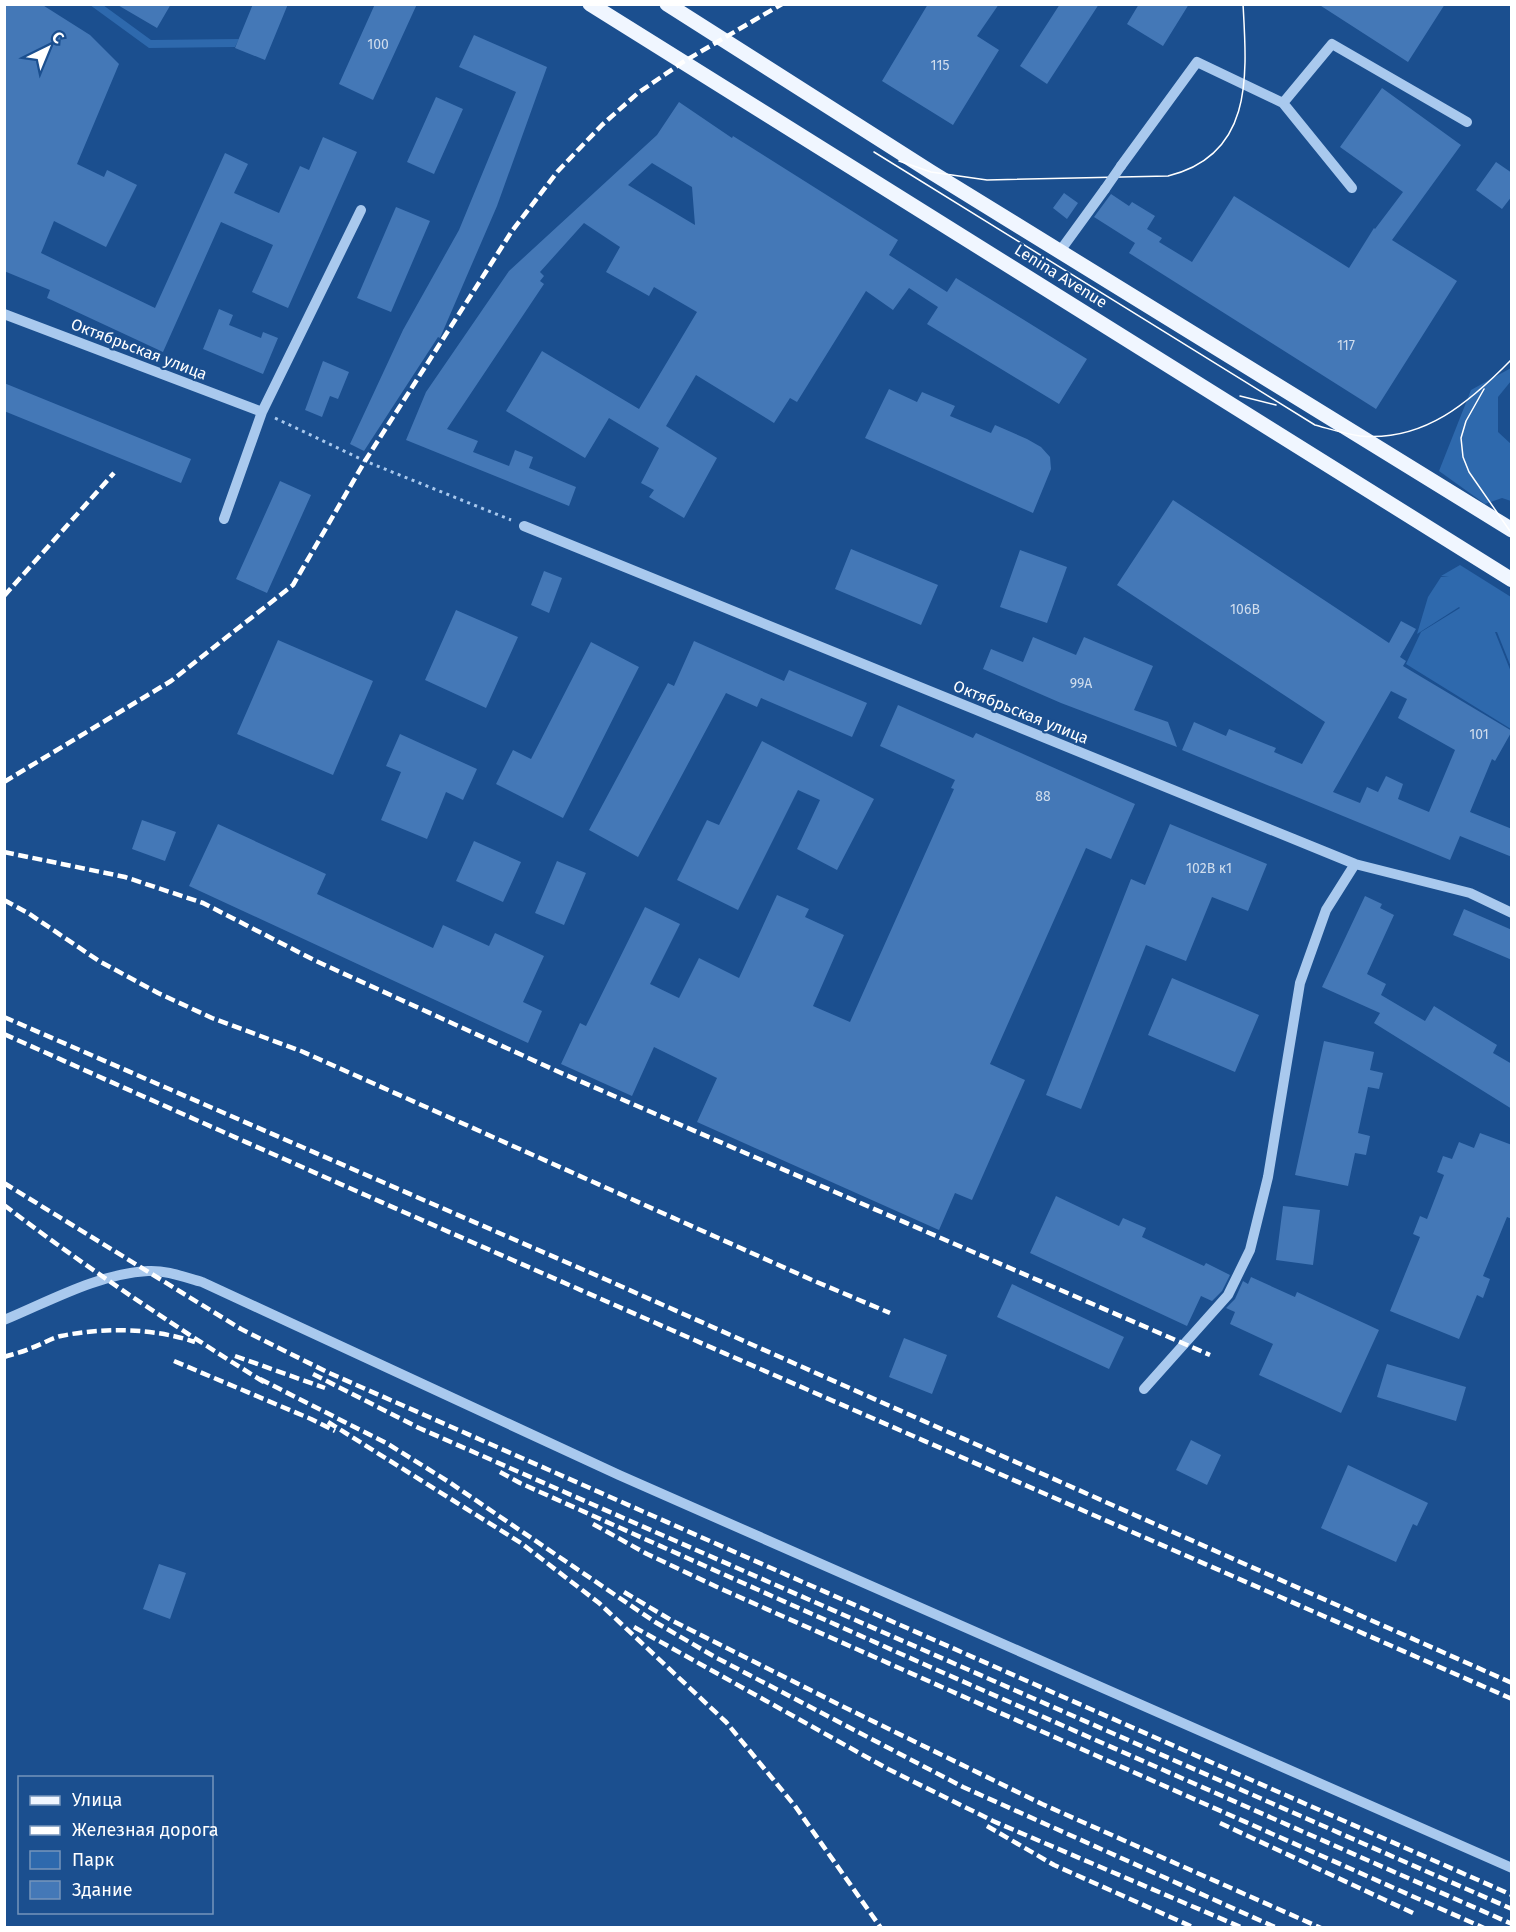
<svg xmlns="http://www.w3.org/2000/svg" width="1516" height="1932" font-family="'Fira Sans',sans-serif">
<rect width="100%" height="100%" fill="#1b4f8f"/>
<path fill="#2e69ad" d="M90 5H103L151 40 239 39 235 47 149 48Z
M1511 368V381L1498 397V432L1511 444V501L1502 498 1485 504 1439 471 1471 390Z
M1460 565 1511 597V667L1497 632H1495L1511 672V729L1406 664 1421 632 1460 608 1459 607 1417 634 1428 597 1441 577 1449 576H1441Z"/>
<path fill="#4478b7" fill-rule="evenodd" d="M4 4H41L90 35 119 64 77 164 104 177 107 170 137 185 106 247 54 221 41 253 155 308 225 153 248 164 234 193 279 213 300 166 309 170 323 137 357 152 288 308 252 292 273 245 221 222 163 352 47 298 50 290 4 271Z
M116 4H171L157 28Z
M253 4H288L265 60 235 48Z
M375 4H417L373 100 339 84Z
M928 4H999L977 36 999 50 953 125 882 81Z
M1060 4H1099L1047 84 1020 66Z
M1139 4H1189L1163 46 1127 24Z
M1318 4H1445L1408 62Z
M474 35 547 67 497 206 440 338 438 337 364 451 350 444 403 330 459 230 516 92 459 67Z
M1382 88 1461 145 1392 240 1457 281 1376 409 1129 253 1135 243 1094 217 1111 194 1129 206 1132 202 1155 216 1147 229 1162 238 1159 242 1192 262 1234 196 1349 268 1374 228 1375 229 1403 192 1340 147Z
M436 97 463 109 434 174 407 162Z
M679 102 732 138 733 136 898 240 889 255 947 292 956 278 1087 359 1059 404 927 324 938 307 909 288 893 310 866 291 797 402 790 398 774 423 696 375 666 426 717 458 684 518 649 497 654 490 641 483 659 448 609 418 585 458 506 411 542 351 639 409 697 312 654 287 649 296 606 272 620 247 584 223 540 272 544 276 540 281 544 284 447 429 478 441 473 452 509 466 515 450 533 457 529 468 576 487 569 506 406 440 426 392 509 271 657 135ZM652 163 692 187 695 225 628 185Z
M1496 162 1512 173V196L1502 209 1476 190Z
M1064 193 1078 203 1067 219 1053 208Z
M396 207 430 221 391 312 357 298Z
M219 309 233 315 229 325 261 338 263 332 278 338 263 374 203 349Z
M323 361 349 372 338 399 330 396 322 417 305 410Z
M4 383 191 459 181 483 4 411Z
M889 389 917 402 922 392 955 406 950 416 991 433 995 425 1027 439 1041 447 1050 457 1051 469 1033 513 865 438Z
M280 481 311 495 267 593 236 579Z
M1173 500 1389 643 1401 621 1416 629 1400 657 1406 661 1403 666 1512 731 1495 761 1492 759 1470 812 1512 829V857L1460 836 1450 860 1182 750 1194 722 1226 736 1229 729 1276 748 1274 752 1302 764 1325 722 1117 585ZM1391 691 1407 699 1398 718 1455 750 1429 812 1398 799 1403 784 1386 776 1378 792 1367 787 1360 803 1333 792Z
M851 549 938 585 921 625 835 589Z
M1020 550 1067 567 1047 623 1000 607Z
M544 571 562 578 549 613 531 605Z
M456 610 518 637 486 708 425 680Z
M1033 637 1076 655 1084 637 1153 666 1134 710 1168 722 1177 747 1061 703 983 669 991 649 1023 662Z
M278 640 373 681 333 775 237 734Z
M694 641 784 681 789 670 867 703 852 737 761 698 757 707 726 693 638 857 589 830 668 683 674 686Z
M591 642 639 667 563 818 496 784 513 750 531 759Z
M898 705 973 738 976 733 1135 804 1111 859 1086 848 990 1064 1025 1080 972 1200 955 1193 939 1230 697 1122 717 1078 654 1047 632 1096 561 1064 580 1023 586 1026 645 907 680 924 650 984 679 998 699 958 739 978 777 895 809 909 805 917 844 935 813 1006 850 1022 954 789 951 788 955 780 880 746Z
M400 734 477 769 463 800 446 792 427 839 381 820 401 772 386 766Z
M762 741 874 799 837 870 797 849 820 800 798 790 738 910 677 880 707 820 719 825Z
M142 820 176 832 165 861 132 849Z
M218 824 326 874 317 894 433 948 443 925 489 946 495 933 544 956 523 1002 542 1011 528 1043 189 886Z
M1170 824 1267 864 1248 911 1212 897 1186 961 1146 945 1081 1109 1046 1095 1131 879 1145 885Z
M474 841 521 862 503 902 456 881Z
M557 861 586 873 564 925 535 913Z
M1365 896 1382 904 1380 908 1394 915 1367 974 1386 984 1381 995 1425 1021 1434 1006 1497 1045 1493 1053 1512 1064V1109L1374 1023 1380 1013 1322 987Z
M1464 909 1512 930V960L1453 935Z
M1172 978 1259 1015 1235 1072 1148 1035Z
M1324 1041 1374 1052 1370 1070 1383 1073 1379 1089 1368 1087 1358 1133 1370 1136 1366 1155 1355 1153 1348 1186 1295 1175Z
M1480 1133 1512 1145V1219L1507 1217 1483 1276 1490 1279 1483 1298 1477 1295 1459 1339 1390 1311 1420 1237 1413 1234 1420 1216 1427 1219 1444 1175 1437 1172 1443 1156 1452 1159 1459 1142 1474 1148Z
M1056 1196 1119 1226 1123 1218 1146 1228 1142 1237 1204 1266 1206 1263 1230 1275 1222 1291 1212 1301 1201 1296 1187 1326 1030 1253Z
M1283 1206 1320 1210 1313 1265 1276 1260Z
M1251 1277 1295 1297 1297 1292 1379 1330 1341 1413 1259 1375 1273 1344 1230 1324 1235 1312 1226 1308 1235 1299 1243 1281 1248 1284Z
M1012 1284 1124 1337 1109 1369 997 1317Z
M904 1338 947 1355 932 1394 889 1377Z
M1387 1364 1466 1387 1456 1421 1377 1397Z
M1191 1440 1221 1455 1207 1485 1176 1470Z
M1348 1465 1428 1503 1417 1526 1413 1524 1396 1562 1321 1528Z
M159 1564 186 1573 170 1619 143 1609Z"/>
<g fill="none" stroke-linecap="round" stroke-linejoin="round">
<path stroke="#a9c9ee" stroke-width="3" stroke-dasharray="3 4.5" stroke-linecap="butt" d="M275 418 365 461 511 520"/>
<path stroke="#a9c9ee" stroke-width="10" d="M1283 103 1352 188
M1121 166 1197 62 1283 103 1332 44 1467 122
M1060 251 1105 189
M4 314 262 412
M224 519 262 412 361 210
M524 526 1355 864 1470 893 1512 913
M4 1320C50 1301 97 1274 148 1271 166 1270 184 1277 202 1282L619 1475 1512 1868
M1144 1389 1228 1295 1250 1250 1268 1177 1300 983 1326 910 1355 864"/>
<path stroke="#f0f6ff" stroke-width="15" d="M590 4 1512 580
M667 4 931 172 1512 530"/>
<path stroke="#fff" stroke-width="1.5" d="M874 152 1315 425C1330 429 1345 434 1360 436 1424 442 1470 402 1512 359
M899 161 931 172 987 180 1168 176C1254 155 1247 75 1243 4
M1484 389 1466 421 1461 438 1463 457 1469 472 1512 534
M1240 396 1276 405"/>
<path stroke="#fff" stroke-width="4.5" stroke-dasharray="10 4.5" stroke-linecap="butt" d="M4 596 114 473
M4 782 171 681 293 585 365 461 512 231 558 171 602 125 638 93 683 62 782 4
M4 852 125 877 203 903 316 961 559 1072 1210 1355
M4 900 28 913 99 961 158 993 212 1018 301 1051 812 1280 890 1313
M4 1017 607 1280 1512 1683
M4 1034C505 1259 1009 1477 1512 1699
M4 1183 241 1329 327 1372 1512 1895
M4 1205C88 1269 177 1328 267 1384
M235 1356 325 1388
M4 1357C13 1354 23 1352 31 1348 41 1345 51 1338 61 1336 105 1327 153 1328 195 1342
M174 1361 311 1419 335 1431
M313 1374 419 1428 1512 1909
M260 1379 388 1444 449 1482 655 1622 715 1657 963 1787 1277 1928
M328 1422 521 1543 599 1603 726 1722 795 1806 881 1928
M500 1472 520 1483 928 1666 1512 1924
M593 1524 647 1554 717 1587 1484 1928
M624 1592 671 1620 848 1709 1042 1804 1321 1928
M634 1627 888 1769 993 1821 1243 1928
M1220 1823 1413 1913
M987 1826 1054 1865 1195 1928"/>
<path stroke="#a9c9ee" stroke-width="10" d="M1105 189 1121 166"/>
</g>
<g text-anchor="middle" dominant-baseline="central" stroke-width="4.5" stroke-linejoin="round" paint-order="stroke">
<g font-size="14" fill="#d0dded">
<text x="378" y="44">100</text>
<text x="940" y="65">115</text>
<text x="1346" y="345">117</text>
<text x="1245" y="609">106В</text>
<text x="1081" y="683">99А</text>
<text x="1479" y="734">101</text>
<text x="1043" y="796">88</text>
<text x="1209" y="868">102В к1</text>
</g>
<g font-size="16" fill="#fff" stroke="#1b4f8f">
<text transform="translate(1061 276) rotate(32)">Lenina Avenue</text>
<text transform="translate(139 349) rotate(21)">Октябрьская улица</text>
<text transform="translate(1021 712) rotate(22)">Октябрьская улица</text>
</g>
</g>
<rect width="1516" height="1932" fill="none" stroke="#ffffff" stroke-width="12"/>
<rect x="18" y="1776" width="195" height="138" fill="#1b4f8f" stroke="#7695bc" stroke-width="1.5"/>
<rect x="30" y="1796" width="30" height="9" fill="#f0f6ff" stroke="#7695bc" stroke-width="1.5"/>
<text x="72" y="1806" font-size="18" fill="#ffffff">Улица</text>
<rect x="30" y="1826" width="30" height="9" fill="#ffffff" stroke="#7695bc" stroke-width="1.5"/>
<text x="72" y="1836" font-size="18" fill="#ffffff">Железная дорога</text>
<rect x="30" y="1851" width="30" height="18" fill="#2e69ad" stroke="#7695bc" stroke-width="1.5"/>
<text x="72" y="1866" font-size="18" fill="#ffffff">Парк</text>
<rect x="30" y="1881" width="30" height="18" fill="#4478b7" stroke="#7695bc" stroke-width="1.5"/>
<text x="72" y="1896" font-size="18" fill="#ffffff">Здание</text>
<g transform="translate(48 48) rotate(43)" stroke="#1b4f8f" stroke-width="4.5" paint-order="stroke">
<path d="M0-4.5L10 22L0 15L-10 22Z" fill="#ffffff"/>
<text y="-9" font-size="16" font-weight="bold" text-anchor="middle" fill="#ffffff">С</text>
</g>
</svg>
